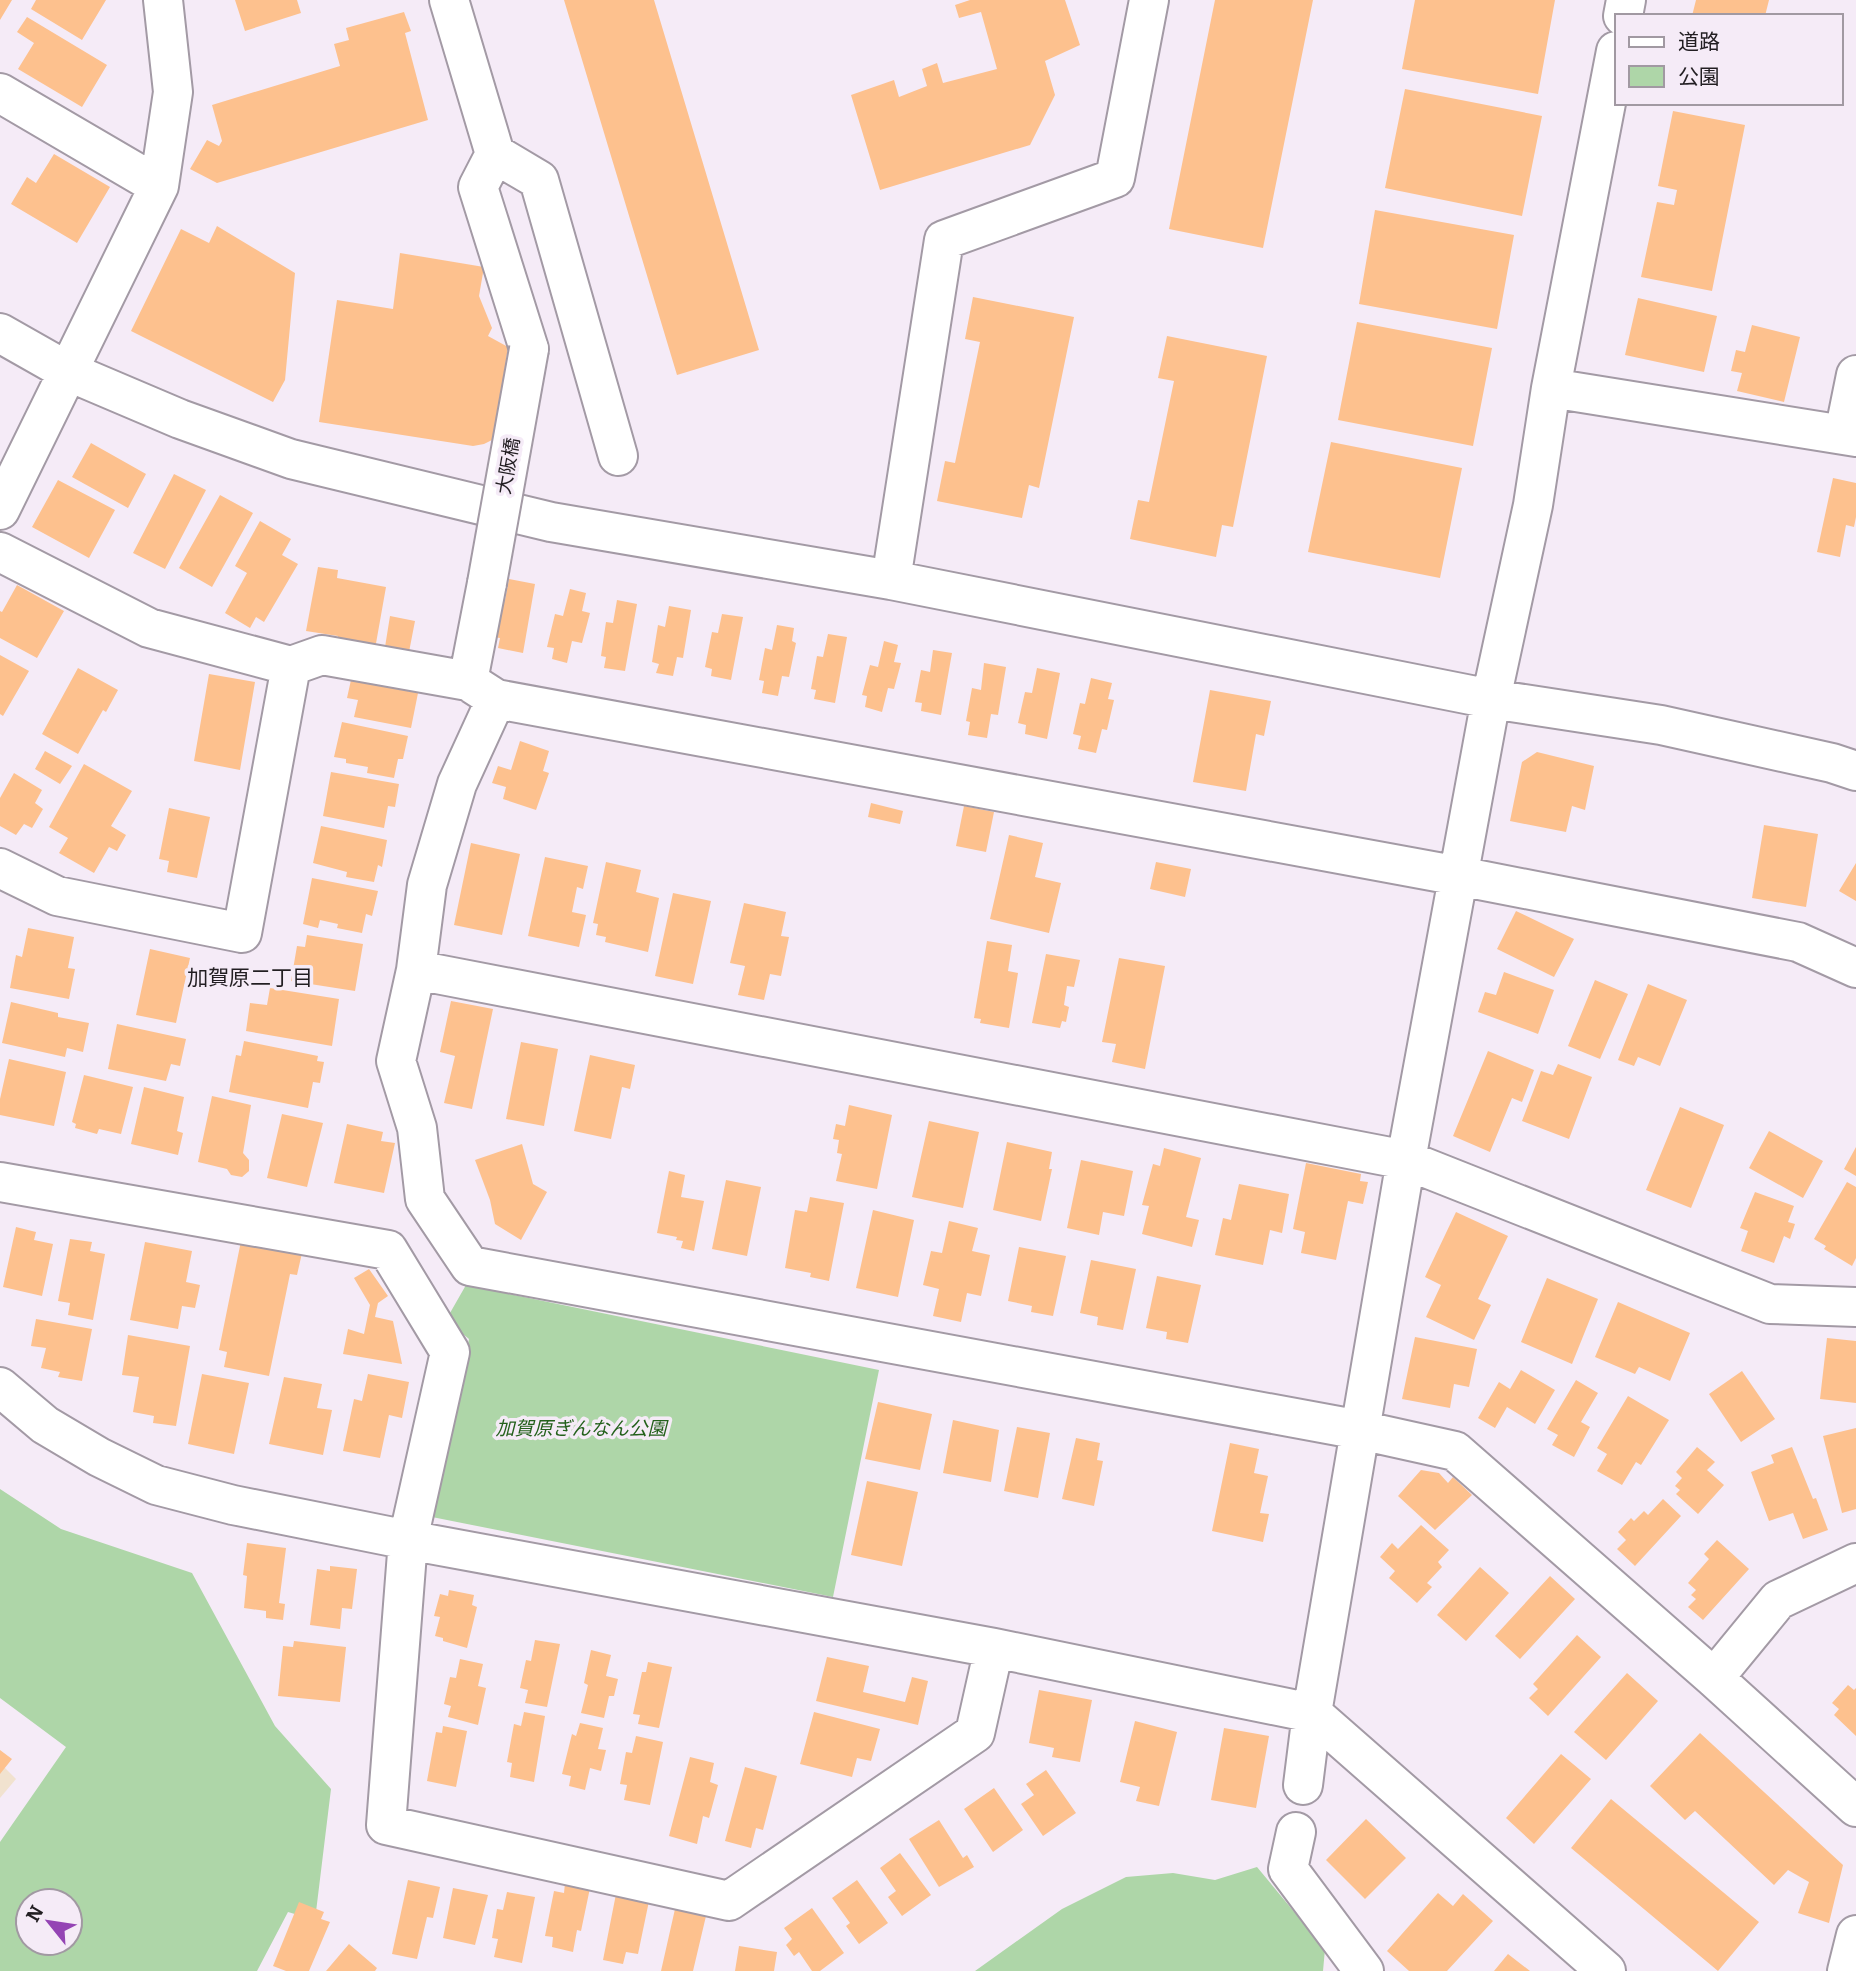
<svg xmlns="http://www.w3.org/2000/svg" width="1856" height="1971" font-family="Bitter,'Noto Sans JP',serif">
<rect width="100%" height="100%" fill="#f5ebf7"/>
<path fill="#f1e2cf" d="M0 1763 16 1779 0 1798Z"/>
<path fill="#aed6a8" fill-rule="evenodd" d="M466 1285 879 1370 833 1597 432 1517 469 1339 446 1320Z
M0 1489 61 1529 192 1573 275 1726 331 1789 315 1920 288 1912 257 1971H0V1842L66 1747 0 1698ZM28 1901H70V1943H28Z
M1257 1867 1325 1949 1323 1971H975L1062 1909 1126 1877 1173 1873 1215 1880Z"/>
<path fill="#fdc18e" d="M0 0H12L0 20Z
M36 0H106L82 40 31 9Z
M235 0H297L301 13 245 31Z
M564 0H654L759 350 677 375Z
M970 0H1065L1080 45 1045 61 1055 95 1030 145 880 190 851 95 894 80 899 97 927 86 922 69 937 63 943 83 997 69 981 12 959 18 955 5Z
M1215 0H1313L1263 248 1169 229Z
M1415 0H1555L1538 94 1402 69Z
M1696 0H1769L1765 16H1692Z
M404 12 411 31 405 33 428 120 217 183 190 169 207 140 219 146 222 141 212 105 340 66 334 44 349 40 346 28Z
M27 17 107 65 82 107 18 69 34 43 17 32Z
M1405 89 1542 116 1522 216 1385 188Z
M1673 111 1745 125 1712 291 1641 277 1657 202 1674 205 1677 190 1658 186Z
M54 154 110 187 77 243 11 204 27 177 36 183Z
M1375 210 1514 235 1497 329 1359 304Z
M217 226 295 273 285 380 273 402 131 331 181 229 209 243Z
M400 253 484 267 479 296 492 328 488 336 508 347 494 439 484 444 473 446 319 422 337 300 393 309Z
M973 297 1074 317 1039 488 1029 485 1022 518 937 501 945 461 955 463 980 342 965 339Z
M1638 298 1717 316 1704 372 1625 355Z
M1357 322 1492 348 1473 446 1338 420Z
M1752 325 1800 337 1784 402 1737 391 1742 373 1731 371 1736 350 1745 352Z
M1167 336 1267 356 1233 527 1222 525 1216 557 1130 539 1138 500 1149 502 1174 381 1158 378Z
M1331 442 1462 468 1440 578 1308 552Z
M91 443 146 474 128 508 72 477Z
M174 474 206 490 165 569 133 553Z
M1833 478 1856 483V517L1854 527 1846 525 1840 557 1817 552Z
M58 480 115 510 89 558 32 527Z
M220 495 253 513 212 587 179 568Z
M260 521 291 539 282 555 298 564 264 622 256 617 250 628 225 613 247 573 235 566Z
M318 567 338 570 337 578 386 587 375 649 337 642 338 636 306 631Z
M509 579 535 584 523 653 498 648 500 638 493 637 500 599 505 600Z
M17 585 64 611 37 658 0 638V611L2 612Z
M570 589 586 593 582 611 590 613 582 643 572 641 567 663 552 659 554 648 547 647 555 614 563 616Z
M617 600 637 604 625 671 604 668 606 657 601 656 606 622 613 623Z
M669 606 691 610 683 658 677 657 673 676 656 673 659 664 652 662 658 625 665 627Z
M722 614 743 617 731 680 711 676 712 669 705 667 712 632 718 633Z
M390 616 415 621 409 652 385 647Z
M777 625 794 628 792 641 796 643 789 677 782 676 778 696 762 693 764 681 759 680 765 648 772 650Z
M828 634 847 637 835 703 814 699 816 690 811 689 817 656 823 657Z
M884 641 898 645 894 662 901 663 894 689 888 688 882 712 865 707 867 696 862 695 870 665 878 667Z
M933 650 952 653 941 715 921 711 922 703 915 702 921 670 930 672Z
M0 655 29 671 3 716 0 714Z
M984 663 1006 667 998 715 991 714 987 738 968 735 970 722 966 721 972 688 981 690Z
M78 668 118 690 106 712 103 710 78 754 42 734Z
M1037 668 1060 673 1047 739 1025 734 1026 725 1018 723 1025 692 1032 693Z
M209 674 255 682 240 770 194 761Z
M1091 678 1112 683 1108 699 1114 700 1107 730 1102 729 1096 753 1078 749 1081 736 1073 734 1080 703 1085 704Z
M351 680 418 693 411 728 354 717 358 700 347 698Z
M1210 690 1271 701 1264 736 1256 734 1246 791 1193 782Z
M342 722 408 736 403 759H398L394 778 367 773 368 767 346 763V759L334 757Z
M520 741 549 751 543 771 549 773 536 810 503 799 506 787 492 783 498 766 511 770Z
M45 751 72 766 60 784 35 769Z
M1537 752 1594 766 1585 810 1572 806 1566 832 1510 821 1522 762Z
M84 764 132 791 111 826 126 835 117 851 109 847 94 873 59 853 68 838 49 827Z
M331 772 399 784 395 807 388 806 384 828 323 816Z
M14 773 42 790 35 803 43 809 32 828 24 824 16 835 0 826V798Z
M871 803 903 811 900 824 868 817Z
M964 806 994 812 986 852 956 846Z
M169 808 210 817 197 878 167 872 169 861 159 859Z
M1764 825 1818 834 1806 907 1752 898Z
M321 826 387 840 382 867 378 865 374 882 346 877 347 872 313 863Z
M1009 835 1043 843 1035 877 1061 883 1049 933 990 919Z
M471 843 520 854 502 935 454 925Z
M545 857 588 866 583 889 577 887 572 912 586 915 579 947 528 936Z
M606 862 641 870 636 892 659 898 648 952 605 942 606 937 596 935 598 924 593 923Z
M1156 862 1191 869 1185 897 1150 889Z
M1856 863V901L1839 891Z
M312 878 378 891 372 916 366 914 362 933 337 928 338 924 320 920 318 928 303 924Z
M673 893 711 901 693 984 655 976Z
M744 903 786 912 781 936 789 937 781 976 770 974 764 1000 738 995 745 966 730 963Z
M1516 911 1574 939 1554 977 1497 949Z
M28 928 74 937 68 968 75 969 69 999 10 988 16 955 22 957Z
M307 935 363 944 355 991 291 981 297 946 305 947Z
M987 941 1012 945 1008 971 1018 973 1009 1028 980 1023 981 1019 974 1018Z
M150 949 190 958 176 1023 136 1015Z
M1046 954 1080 960 1074 987 1067 986 1064 1005 1069 1007 1066 1022 1062 1021 1060 1028 1032 1023Z
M1119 958 1165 966 1145 1069 1112 1062 1116 1044 1102 1042Z
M1504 972 1554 990 1538 1034 1478 1012 1485 992 1496 995Z
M1595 980 1628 994 1600 1059 1568 1046Z
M1648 984 1687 1000 1660 1066 1638 1057 1634 1066 1618 1060Z
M270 988 339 999 332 1046 246 1031 250 1003 267 1005Z
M451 1001 493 1009 472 1109 444 1103 455 1056 440 1052Z
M11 1002 58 1013V1017L89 1023 83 1052 67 1048 65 1057 2 1043Z
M117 1024 186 1039 180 1066 171 1064 166 1081 108 1069Z
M244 1041 318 1056 317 1061 324 1062 320 1083 313 1082 308 1108 229 1092 236 1055 241 1056Z
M521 1042 558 1049 544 1126 506 1119Z
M1488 1051 1534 1070 1522 1102 1512 1098 1490 1152 1453 1136Z
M590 1055 635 1065 630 1089 622 1087 611 1139 574 1131Z
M9 1059 66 1072 54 1126 0 1115V1099Z
M1558 1064 1592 1077 1569 1139 1522 1121 1541 1071 1553 1075Z
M84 1075 133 1087 121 1134 99 1129 97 1134 75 1128 76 1124 72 1122Z
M144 1087 184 1097 177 1131 183 1133 178 1155 131 1144Z
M212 1096 251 1105 243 1153 249 1160V1171L242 1177 231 1175 227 1169 198 1162Z
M849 1105 892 1115 877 1189 836 1181 842 1154 837 1153 839 1140 833 1139 836 1124 845 1126Z
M1680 1107 1724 1125 1691 1208 1646 1190Z
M282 1114 323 1123 307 1187 267 1178Z
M929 1121 979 1132 963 1208 912 1197Z
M347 1124 383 1132 381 1141 395 1143 384 1193 334 1183Z
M1769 1131 1823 1161 1803 1198 1749 1168Z
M1007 1142 1052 1152 1049 1169H1052L1041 1221 993 1210Z
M522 1144 533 1184 547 1192 521 1240 495 1224 490 1200 475 1160Z
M1856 1147V1176L1844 1169Z
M1164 1148 1201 1158 1186 1217 1199 1220 1192 1247 1142 1234 1149 1206 1142 1205 1153 1164 1160 1166Z
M1081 1160 1133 1171 1124 1216 1103 1212 1099 1235 1067 1228Z
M1306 1163 1361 1174 1360 1181 1368 1182 1363 1204 1348 1201 1336 1260 1301 1253 1305 1232 1293 1229Z
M669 1171 685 1175 681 1197 704 1201 694 1251 681 1248 683 1241 676 1240 677 1237 657 1233Z
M726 1180 761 1187 747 1256 712 1249Z
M1847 1182 1856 1187V1258L1852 1266 1824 1249 1826 1246 1814 1239Z
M1239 1184 1289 1194 1282 1233 1270 1230 1263 1265 1215 1255 1223 1218 1231 1220Z
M1755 1192 1794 1206 1788 1222 1795 1224 1790 1239 1784 1236 1774 1263 1741 1251 1748 1231 1740 1228Z
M810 1197 844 1203 829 1281 810 1277 811 1273 785 1268 795 1210 807 1212Z
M873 1210 914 1220 898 1297 856 1288Z
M1456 1212 1508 1236 1478 1299 1491 1305 1474 1340 1426 1317 1441 1285 1425 1277Z
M949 1221 978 1228 972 1251 990 1255 981 1296 967 1293 961 1322 933 1316 939 1289 923 1285 931 1251 942 1253Z
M16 1227 36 1232 34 1240 53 1244 42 1296 3 1287Z
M70 1239 92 1242 90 1251 105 1254 93 1320 68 1315 70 1303 58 1301Z
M241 1241 302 1253 297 1275 290 1274 269 1376 224 1367 227 1352 219 1350Z
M145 1242 192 1251 186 1282 200 1285 195 1308 182 1306 178 1329 130 1320Z
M1019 1247 1066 1256 1053 1316 1031 1312 1032 1306 1008 1301Z
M1091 1260 1136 1269 1123 1330 1097 1325 1098 1317 1080 1313Z
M369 1269 388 1296 378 1303 375 1317 393 1321 402 1364 343 1354 348 1329 364 1334 370 1305 354 1278Z
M1157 1276 1201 1285 1188 1343 1166 1339 1167 1332 1146 1328Z
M1547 1278 1598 1299 1572 1364 1521 1342Z
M1618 1302 1690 1333 1670 1381 1639 1367 1635 1374 1595 1357Z
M36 1319 92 1329 82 1381 58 1377 60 1372 41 1368 46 1348 31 1346Z
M128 1335 190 1346 176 1426 153 1423 154 1416 133 1412 139 1377 122 1375Z
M1415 1337 1477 1349 1469 1387 1454 1384 1450 1408 1402 1399Z
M1827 1338 1856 1341V1403L1820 1399Z
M1521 1370 1555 1390 1535 1424 1507 1407 1495 1428 1478 1418 1499 1382 1510 1389Z
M1742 1371 1775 1419 1741 1442 1709 1394Z
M202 1374 249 1383 234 1454 188 1444Z
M368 1374 409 1382 402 1418 389 1415 380 1458 343 1451 354 1399 362 1401Z
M284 1377 322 1384 317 1408 332 1410 323 1455 269 1444Z
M1576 1380 1598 1393 1581 1422 1590 1427 1574 1457 1552 1445 1558 1435 1547 1429Z
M1628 1396 1669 1420 1641 1465 1636 1462 1622 1485 1597 1471 1607 1454 1597 1448Z
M878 1402 932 1414 920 1470 865 1459Z
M953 1420 999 1430 991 1482 943 1473Z
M1017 1427 1050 1433 1038 1498 1004 1491Z
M1856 1428V1509L1842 1513 1823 1436Z
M1076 1438 1100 1443 1097 1460 1103 1461 1094 1506 1062 1499Z
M1230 1443 1259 1449 1254 1473 1268 1476 1260 1513 1269 1514 1263 1542 1212 1531Z
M1697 1447 1715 1462 1707 1470 1724 1485 1698 1514 1676 1494 1680 1490 1675 1486 1682 1478 1676 1472Z
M1792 1447 1813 1499 1816 1498 1828 1530 1803 1539 1793 1513 1769 1521 1751 1472 1774 1463 1771 1455Z
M1421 1470 1439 1473 1448 1483 1453 1477 1472 1495 1435 1530 1398 1496Z
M867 1481 918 1492 902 1566 851 1555Z
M1663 1499 1681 1516 1635 1566 1617 1549 1626 1540 1618 1532 1631 1518 1634 1521 1644 1511 1648 1515Z
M1421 1525 1449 1550 1438 1562 1442 1567 1427 1583 1432 1587 1417 1603 1389 1578 1395 1571 1380 1557 1392 1543 1398 1549Z
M1717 1540 1749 1569 1703 1620 1688 1607 1696 1599 1691 1595 1696 1590 1688 1583 1709 1559 1704 1554Z
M247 1543 286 1548 279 1603 285 1604 283 1620 266 1618V1611L244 1608 247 1576 243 1575Z
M330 1566 357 1569 352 1609 342 1608 340 1629 310 1625 317 1569 330 1571Z
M1480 1567 1509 1593 1466 1641 1437 1615Z
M1550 1576 1575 1599 1520 1659 1495 1636Z
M449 1590 474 1595 472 1605 477 1607 467 1648 443 1641V1638L435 1636 440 1617 434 1616 440 1594 448 1596Z
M1577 1635 1601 1657 1548 1716 1529 1698 1538 1689 1533 1684Z
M535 1640 560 1644 547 1707 525 1703 528 1690 520 1688 526 1660 531 1661Z
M294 1641 346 1647 340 1702 278 1696 283 1646 293 1647Z
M591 1650 611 1655 606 1676 618 1679 614 1696H609L604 1718 581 1713 588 1685 584 1683Z
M827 1657 869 1666 863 1692 905 1702 912 1677 928 1681 918 1725 816 1701Z
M460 1659 483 1664 478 1686 486 1688 478 1725 448 1717 451 1706 444 1704 450 1677 456 1678Z
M648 1662 672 1667 659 1728 638 1724 640 1715 633 1714 642 1672H646Z
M1627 1673 1658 1701 1606 1760 1574 1732Z
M1848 1685 1854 1690 1856 1688V1736L1834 1715 1839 1709 1832 1703Z
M1039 1690 1092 1700 1080 1762 1052 1757 1054 1748 1029 1743Z
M524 1712 545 1716 534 1782 510 1777 512 1763 507 1762 514 1724 521 1726Z
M814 1712 880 1729 871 1761 857 1758 852 1777 800 1764Z
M1135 1721 1177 1732 1159 1806 1136 1801 1140 1787 1120 1782Z
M580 1723 603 1728 598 1749 606 1750 601 1771 590 1768 585 1790 569 1786 571 1776 562 1774 572 1734 576 1736Z
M443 1726 467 1731 456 1787 427 1781 436 1732 442 1733Z
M1224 1728 1269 1736 1256 1808 1211 1800Z
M1700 1733 1843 1865 1829 1923 1798 1913 1809 1882 1788 1870 1774 1885 1695 1811 1685 1820 1650 1786Z
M636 1736 663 1742 650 1805 624 1800 627 1785 620 1784 626 1752 632 1753Z
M0 1750 12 1759 0 1774Z
M1561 1754 1591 1779 1534 1844 1506 1818Z
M690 1757 714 1763 710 1782 718 1785 709 1818 703 1816 697 1844 669 1836Z
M745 1767 777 1776 763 1830 756 1828 751 1848 725 1841Z
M1046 1770 1076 1813 1043 1836 1021 1804 1034 1795 1026 1784Z
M994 1788 1023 1830 993 1852 964 1809Z
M1611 1799 1759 1922 1718 1971 1571 1848Z
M1366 1819 1406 1858 1365 1899 1326 1860Z
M939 1820 963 1858 967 1855 974 1867 939 1887 909 1839Z
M900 1853 931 1895 902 1916 888 1897 896 1891 880 1868Z
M408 1880 440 1887 433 1918 427 1917 417 1959 392 1954Z
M857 1880 888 1923 859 1944 846 1926 850 1923 832 1898Z
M565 1883 590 1888 581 1931 577 1930 573 1952 552 1947 553 1937 545 1936 554 1891 564 1893Z
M453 1888 488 1895 475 1945 443 1938Z
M507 1892 535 1897 522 1963 494 1957 498 1939 492 1938 497 1909 503 1910Z
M1438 1893 1453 1906 1463 1894 1493 1921 1447 1971H1409L1387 1951Z
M616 1894 649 1901 638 1954 626 1952 623 1964 603 1960Z
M299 1902 324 1912 321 1919 330 1922 309 1971H286L273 1966Z
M812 1908 844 1953 820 1971H812L799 1952 794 1956 786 1945 792 1939 784 1928Z
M675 1909 706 1916 693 1971H661Z
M349 1944 377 1968 375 1971H326Z
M739 1946 777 1952 774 1971H735Z
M1508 1954 1530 1971H1494Z"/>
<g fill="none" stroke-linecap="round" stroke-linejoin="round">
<g stroke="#a39aa5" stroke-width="42">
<path id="minor" d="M449 0 495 154 478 187 529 349
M1623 16 1626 0
M0 93 159 186
M495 154 539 180 618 456
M0 333 67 371 180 419 291 459 551 522 891 580 1491 699 1661 725 1832 763 1856 771
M1551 388 1856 437
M1844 434 1856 375
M0 510 159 186 173 92 163 0
M0 552 149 628 291 666 242 933 57 896 0 868
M891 580 944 240 1115 178 1149 0
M291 666 322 655 468 681 496 699 1459 876 1798 942 1856 968
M468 681 487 583
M496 699 457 784 427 885 416 970 396 1061 417 1128 425 1199 470 1266 1360 1430 1455 1451 1714 1678 1856 1807
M416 970 1406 1160 1770 1304 1856 1307
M0 1182 388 1250 450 1352 408 1540 386 1825 729 1901 975 1733 994 1648
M0 1387 45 1425 99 1457 156 1485 233 1505 408 1540 994 1648 1312 1713 1606 1971
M1714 1678 1778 1600 1856 1563
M1303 1785 1312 1713 1406 1160 1491 699 1533 505 1551 388 1616 51
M1296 1832 1288 1869 1364 1971
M1847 1971 1856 1935"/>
</g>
<use href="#minor" stroke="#fff" stroke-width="38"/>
<g stroke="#a39aa5" stroke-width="42" stroke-linecap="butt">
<path id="minor-bridge" d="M487 583 529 349"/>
</g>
<use href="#minor-bridge" stroke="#fff" stroke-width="38"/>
</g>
<g text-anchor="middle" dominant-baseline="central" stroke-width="7" stroke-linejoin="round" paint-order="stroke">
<g font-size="19" fill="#221e22" stroke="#f5ebf7">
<text transform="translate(508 466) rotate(-80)">大阪橋</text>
</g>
<g font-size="19" font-style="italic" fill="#24611c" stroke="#f5ebf7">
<text x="581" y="1428">加賀原ぎんなん公園</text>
</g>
<g font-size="21" fill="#221e22" stroke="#f5ebf7">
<text x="250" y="978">加賀原二丁目</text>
</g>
</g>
<rect x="1615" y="14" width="228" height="91" fill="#f5ebf7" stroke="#a199a2" stroke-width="2"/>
<rect x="1629" y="37" width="35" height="10" fill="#ffffff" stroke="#a199a2" stroke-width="2"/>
<text x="1678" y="49" font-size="21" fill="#221e22">道路</text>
<rect x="1629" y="66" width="35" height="21" fill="#aed6a8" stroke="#a199a2" stroke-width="2"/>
<text x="1678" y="84" font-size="21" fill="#221e22">公園</text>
<g transform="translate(49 1922) rotate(300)"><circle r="33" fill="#f5ebf7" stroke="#a199a2" stroke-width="2"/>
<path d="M0-5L12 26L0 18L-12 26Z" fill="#9444b4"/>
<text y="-10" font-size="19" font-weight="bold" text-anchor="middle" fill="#221e22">N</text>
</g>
</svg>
